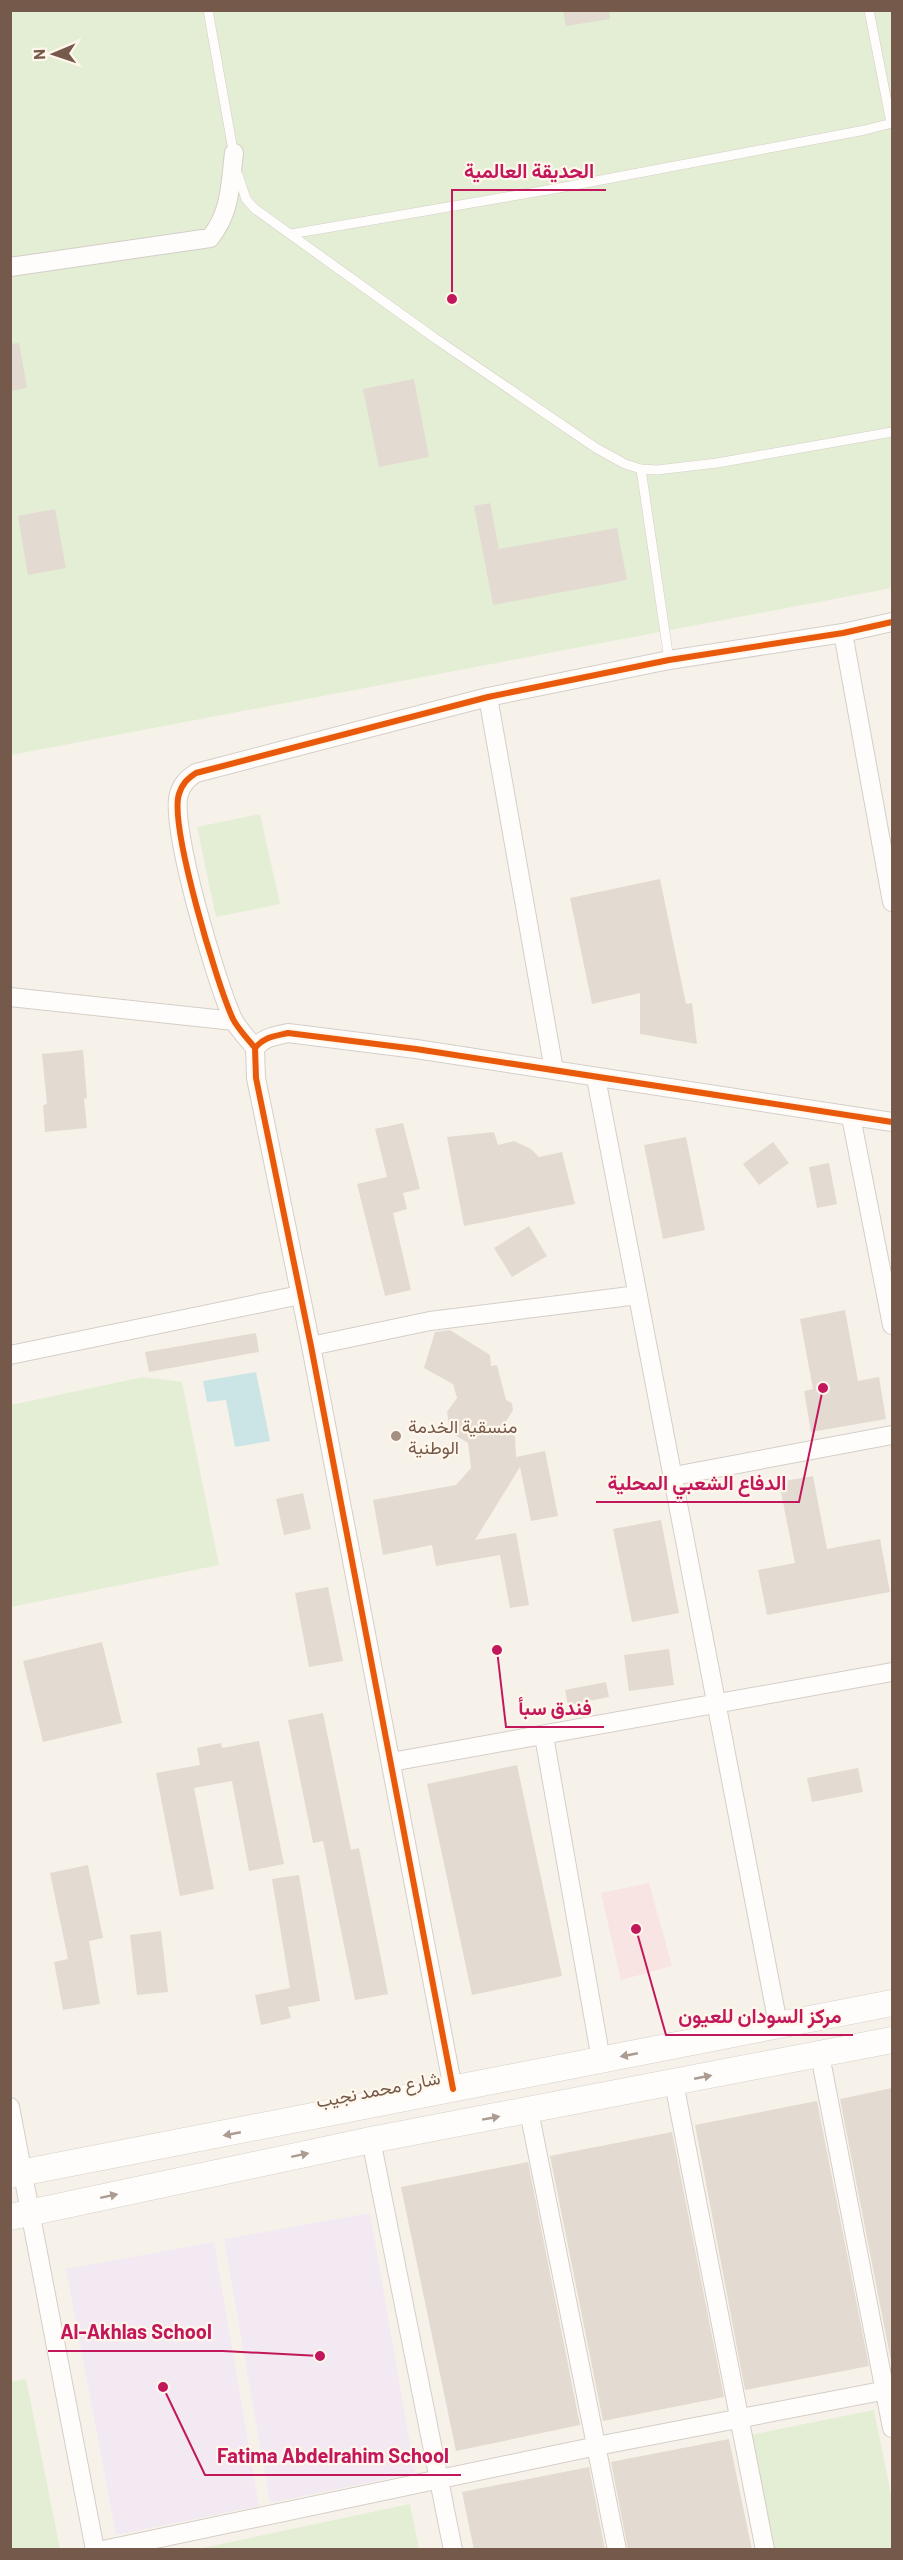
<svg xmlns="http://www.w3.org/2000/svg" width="903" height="2560" font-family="Barlow,Vazirmatn,sans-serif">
<rect width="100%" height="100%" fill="#f6f2ea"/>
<path fill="#f3e9f2" d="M370 2213 415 2473 270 2503 224 2239Z
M214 2242 259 2506 116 2535 66 2269Z"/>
<path fill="#f8e4e2" d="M649 1883 672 1966 621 1980 601 1893Z"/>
<path fill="#e3eed5" d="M11 11H892V588L11 755Z
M260 814 280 904 216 917 197 827Z
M143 1377 182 1382 219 1565 11 1607V1405Z
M26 2379 60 2549H11V2382Z
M874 2410 892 2499V2549H774L750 2435Z
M410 2504 419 2549H198Z"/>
<path fill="#cbe5e7" d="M256 1372 270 1441 235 1447 226 1400 207 1402 203 1381Z"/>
<path fill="#e3dad2" d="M563 10H609L610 19 566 26Z
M19 343 27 388 10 391V344Z
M414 379 429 457 379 467 363 389Z
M490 503 499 549 617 528 627 580 493 605 474 506Z
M55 509 66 568 28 575 18 516Z
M660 879 686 1004 692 1003 697 1044 640 1034V993L592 1004 570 898Z
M83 1050 87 1098 84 1099 87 1128 45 1132 43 1105 47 1104 42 1054Z
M403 1123 420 1189 403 1193 407 1209 393 1213 411 1290 385 1296 357 1184 387 1177 375 1129Z
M494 1132 498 1145 514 1141 531 1149 539 1157 562 1152 575 1204 464 1226 447 1137Z
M686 1137 705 1230 663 1239 644 1145Z
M773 1142 789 1163 759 1185 743 1164Z
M829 1163 837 1204 817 1208 809 1167Z
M529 1226 547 1256 512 1277 494 1248Z
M845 1310 858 1381 879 1377 886 1419 811 1432 804 1391 813 1389 800 1319Z
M450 1330 490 1355 491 1366 497 1365 506 1400 512 1403 513 1410 502 1428 515 1436 516 1457 545 1451 558 1516 531 1521 520 1467 475 1540 516 1533 529 1605 510 1608 500 1555 436 1566 432 1545 383 1555 373 1500 456 1485 471 1468 468 1443 450 1432 447 1412 457 1398 453 1384 424 1368 435 1332Z
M256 1333 259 1352 149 1372 145 1352Z
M813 1476 827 1549 880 1539 890 1592 767 1615 758 1570 795 1563 779 1482Z
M303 1493 311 1529 284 1535 276 1499Z
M661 1520 679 1613 632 1622 613 1529Z
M328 1587 343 1661 309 1667 295 1593Z
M102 1642 122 1723 43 1742 23 1661Z
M669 1649 674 1685 629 1691 624 1655Z
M606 1682 609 1697 568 1705 565 1690Z
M323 1713 351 1850 359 1848 388 1994 355 2000 323 1841 313 1843 288 1720Z
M259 1741 284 1864 249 1871 232 1781 194 1788 214 1889 180 1896 156 1773 200 1765 197 1748 221 1743 222 1748Z
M517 1765 562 1976 472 1995 427 1784Z
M858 1768 863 1792 812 1802 807 1778Z
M88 1865 103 1938 89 1941 100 2004 63 2010 54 1962 68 1959 50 1873Z
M299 1875 320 2001 288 2007 291 2018 261 2025 255 1995 290 1988 272 1879Z
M161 1931 168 1992 137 1995 130 1935Z
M892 2088V2361H891L840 2099Z
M817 2101 869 2366 745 2390 695 2125Z
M672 2132 724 2397 603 2421 550 2156Z
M528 2162 580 2425 456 2451 401 2187Z
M729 2439 752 2550H628L611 2462Z
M589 2467 605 2550H474L462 2492Z"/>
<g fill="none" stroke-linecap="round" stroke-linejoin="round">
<g stroke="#d5cec7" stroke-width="10">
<path id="service" d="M208 10 234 156
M869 10 891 123
M238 175 246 199 255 209 436 339 596 448 625 464 641 469 657 470 717 463 892 432
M291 234 559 188 865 130 892 123
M641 469 669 660"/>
</g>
<g stroke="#d5cec7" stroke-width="20">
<path id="minor" d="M10 267 210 238C231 212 230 185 234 153
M843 633 892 902
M488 697 554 1070
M10 997 234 1021
M255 1048C248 1039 238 1029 233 1019 217 985 169 825 179 794 182 784 187 779 196 773L488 697 669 660 843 633 892 622
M596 1078 778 2024
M851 1117 892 1325
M311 1346 430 1321 638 1295
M10 1355 300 1295
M674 1476 892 1435
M544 1736 601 2060
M391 1762 892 1672
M820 2055 892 2428
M674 2083 765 2550
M453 2089 311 1346 256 1078 255 1048C264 1037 275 1036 288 1033L416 1049 892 1122
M10 2107 95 2550
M529 2111 617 2550
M371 2140 453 2550
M103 2550 597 2446 892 2389"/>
</g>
<g stroke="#d6cec6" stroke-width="27">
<path id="secondary" d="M10 2175 892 2003
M10 2217 371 2140 892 2040"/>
</g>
<use href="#service" stroke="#fefdfc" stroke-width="9"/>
<use href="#minor" stroke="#fefdfc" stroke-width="18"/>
<use href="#secondary" stroke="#fefdfc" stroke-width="26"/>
<g stroke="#fff7eb" stroke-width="10">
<path id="cycleway" d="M255 1048C248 1039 238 1029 233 1019 217 985 169 825 179 794 182 784 187 779 196 773L488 697 669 660 843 633 892 622
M453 2089 311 1346 256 1078 255 1048C264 1037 275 1036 288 1033L416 1049 892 1122"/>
</g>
<use href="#cycleway" stroke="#e8590c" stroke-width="6"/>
</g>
<defs><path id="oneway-solid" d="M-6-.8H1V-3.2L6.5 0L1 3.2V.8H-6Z" transform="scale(1.5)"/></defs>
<g fill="#ac9b91">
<use href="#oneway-solid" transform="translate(629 2055) rotate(169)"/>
<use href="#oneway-solid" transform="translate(703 2077) rotate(-11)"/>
<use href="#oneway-solid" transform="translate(491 2118) rotate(-10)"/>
<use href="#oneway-solid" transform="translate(232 2134) rotate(169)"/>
<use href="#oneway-solid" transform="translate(300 2155) rotate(-12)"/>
<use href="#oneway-solid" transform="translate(109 2196) rotate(-12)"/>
</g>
<circle fill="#a28f82" stroke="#fff7eb" stroke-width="2" cx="396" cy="1436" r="6"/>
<g text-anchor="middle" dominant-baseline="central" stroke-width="4.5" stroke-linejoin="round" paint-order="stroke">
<g font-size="18" fill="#75594a" stroke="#fff7eb" text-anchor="start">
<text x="408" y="1426">منسقية الخدمة<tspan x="408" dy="21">الوطنية</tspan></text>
</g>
<g font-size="18" fill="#75594a" stroke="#fff7eb">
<text transform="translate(378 2089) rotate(-11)">شارع محمد نجيب</text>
</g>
</g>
<path fill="none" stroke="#c2185b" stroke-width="2" d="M452 299L452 190H606M823 1388L799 1502H596M497 1650L506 1727H604M636 1929L666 2035H853M320 2356L223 2351H48M163 2387L205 2475H461"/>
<g fill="#c2185b" stroke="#fff7eb" stroke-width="2">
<circle cx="452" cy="299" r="6"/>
<circle cx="823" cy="1388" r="6"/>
<circle cx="497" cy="1650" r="6"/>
<circle cx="636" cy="1929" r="6"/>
<circle cx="320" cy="2356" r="6"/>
<circle cx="163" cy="2387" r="6"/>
</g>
<g font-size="20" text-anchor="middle" font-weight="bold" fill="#c2185b" stroke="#fff7eb" stroke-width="4.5" stroke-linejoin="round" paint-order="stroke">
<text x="529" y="178">الحديقة العالمية</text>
<text x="697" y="1490">الدفاع الشعبي المحلية</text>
<text x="555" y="1715">فندق سبأ</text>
<text x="760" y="2023">مركز السودان للعيون</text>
<text x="136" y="2339">Al-Akhlas School</text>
<text x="333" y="2463">Fatima Abdelrahim School</text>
</g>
<rect width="903" height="2560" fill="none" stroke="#75594a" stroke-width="24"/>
<g transform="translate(54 54) rotate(268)" stroke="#fff7eb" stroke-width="4.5" paint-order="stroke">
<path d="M0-4.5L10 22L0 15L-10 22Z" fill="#75594a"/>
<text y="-9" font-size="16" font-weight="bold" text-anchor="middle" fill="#75594a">N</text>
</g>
</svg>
